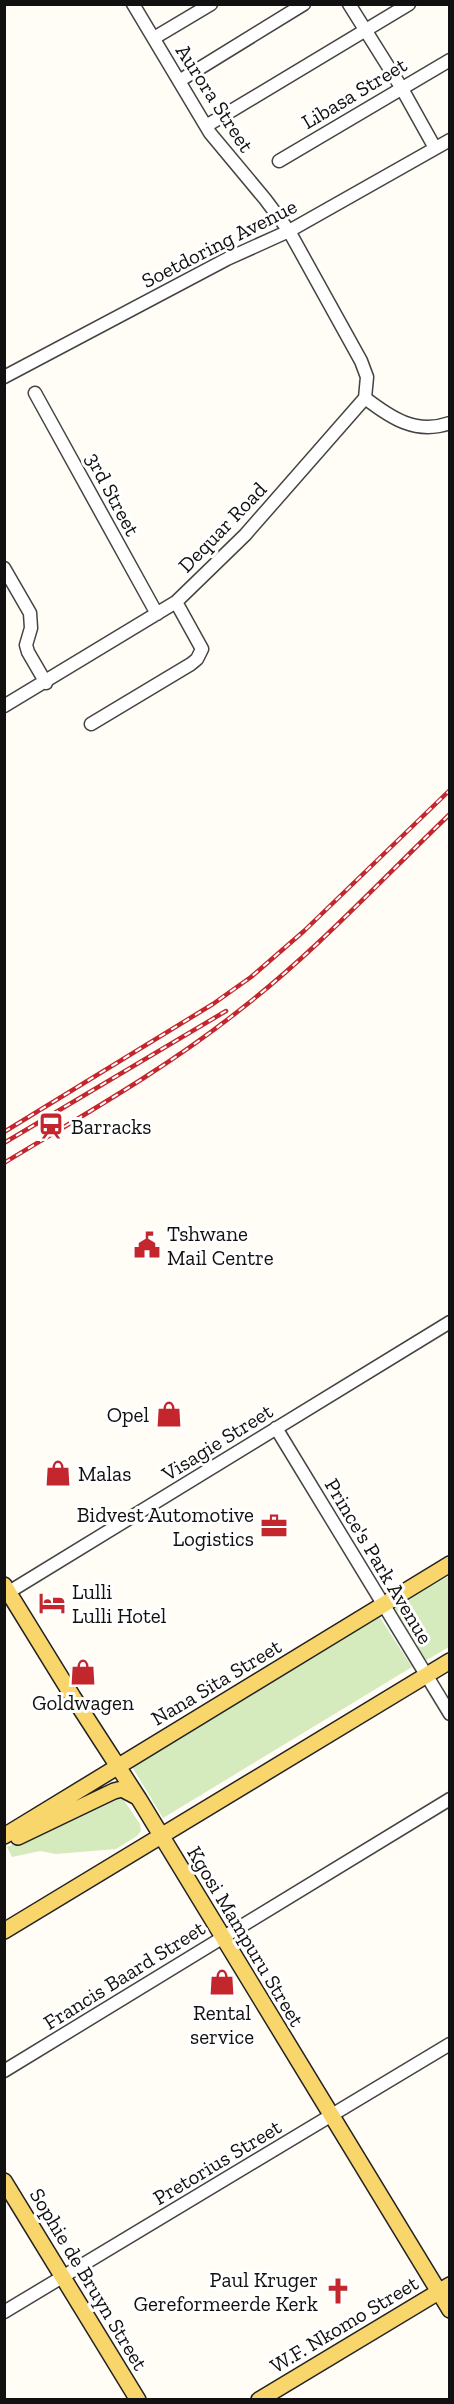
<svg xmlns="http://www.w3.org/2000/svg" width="454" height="2404" font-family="'Zilla Slab',serif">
<rect width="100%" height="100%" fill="#fffdf5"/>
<path fill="#d5ebbd" d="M449 1576V1647L425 1661 393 1608Z
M379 1616 412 1667 163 1818 131 1765Z
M121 1796 140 1824 141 1831 137 1836 116 1849 56 1854 40 1851 12 1857 7 1847Z"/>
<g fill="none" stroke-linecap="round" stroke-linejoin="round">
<g stroke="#444" stroke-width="15">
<path id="minor" d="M349 4 401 87 435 148
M154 38 211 4
M179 81 304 4
M206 126 409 4
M279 161 450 60
M4 377 227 259 289 231 450 140
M35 393 157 614
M365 398C391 418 416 435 450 423
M4 568 30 613 31 628 26 645 28 652 46 683
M4 706 176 602 245 535 365 398 367 377 361 361 289 231 265 199 210 133 133 4
M91 724 191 664 197 659 202 649 176 602
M276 1428 450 1714
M4 1595 450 1322
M4 2071 450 1799
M4 2312 450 2044"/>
</g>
<g stroke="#222" stroke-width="18">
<path id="major" d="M4 1585 73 1697 139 1799 450 2310
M4 1836 450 1564
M18 1837 114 1791 122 1789 137 1797
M4 1931 450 1661
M4 2181 138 2400
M259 2400 450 2285"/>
</g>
<use href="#minor" stroke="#fff" stroke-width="12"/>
<use href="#major" stroke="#f9d66b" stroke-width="15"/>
<g stroke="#c4262e" stroke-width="4.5">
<path id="rail" d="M4 1132 213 1004 251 977 304 931 450 790
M4 1143 226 1011
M4 1163C85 1114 167 1068 241 1009 316 951 381 880 450 814"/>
</g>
<use href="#rail" stroke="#fff" stroke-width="2" stroke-dasharray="7" stroke-linecap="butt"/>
</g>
<defs>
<g id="station-bare" transform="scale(2.07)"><path d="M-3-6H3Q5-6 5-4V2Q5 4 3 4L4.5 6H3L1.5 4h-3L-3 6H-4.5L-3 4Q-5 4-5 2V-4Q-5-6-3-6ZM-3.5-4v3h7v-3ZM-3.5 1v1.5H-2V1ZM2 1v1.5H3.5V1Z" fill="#c4262e" stroke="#fff" stroke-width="2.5" paint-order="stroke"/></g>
<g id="civic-bare" transform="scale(2.07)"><path d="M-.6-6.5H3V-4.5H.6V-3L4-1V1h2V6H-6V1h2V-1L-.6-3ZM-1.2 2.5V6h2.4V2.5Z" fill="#c4262e" stroke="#fff" stroke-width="2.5" paint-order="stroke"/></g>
<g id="shop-bare" transform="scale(2.07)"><path d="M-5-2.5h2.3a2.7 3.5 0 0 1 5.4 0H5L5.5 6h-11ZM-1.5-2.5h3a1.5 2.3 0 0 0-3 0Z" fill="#c4262e" stroke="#fff" stroke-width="2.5" paint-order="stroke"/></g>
<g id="office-bare" transform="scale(2.07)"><path d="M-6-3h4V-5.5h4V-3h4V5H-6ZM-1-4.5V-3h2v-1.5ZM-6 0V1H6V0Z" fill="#c4262e" stroke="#fff" stroke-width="2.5" paint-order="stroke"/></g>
<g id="hotel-bare" transform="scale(2.07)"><path d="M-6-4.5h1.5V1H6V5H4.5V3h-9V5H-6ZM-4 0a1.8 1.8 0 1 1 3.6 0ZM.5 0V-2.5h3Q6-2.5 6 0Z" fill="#c4262e" stroke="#fff" stroke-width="2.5" paint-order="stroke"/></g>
<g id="church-bare" transform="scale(2.07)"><path d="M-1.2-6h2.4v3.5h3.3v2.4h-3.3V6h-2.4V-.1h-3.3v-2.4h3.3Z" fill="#c4262e" stroke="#fff" stroke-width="2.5" paint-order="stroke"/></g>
</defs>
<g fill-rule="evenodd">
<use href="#station-bare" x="51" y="1126"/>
<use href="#civic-bare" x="147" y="1245"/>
<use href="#shop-bare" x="169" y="1414"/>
<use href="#shop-bare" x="58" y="1473"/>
<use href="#office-bare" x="274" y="1526"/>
<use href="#hotel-bare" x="52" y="1603"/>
<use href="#shop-bare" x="83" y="1672"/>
<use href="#shop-bare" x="222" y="1982"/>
<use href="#church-bare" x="338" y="2291"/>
</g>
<g text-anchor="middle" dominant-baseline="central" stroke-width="6" stroke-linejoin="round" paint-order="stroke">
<g font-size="21" fill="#111" stroke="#fff">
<text transform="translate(354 93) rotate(-31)">Libasa Street</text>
<text transform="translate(215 98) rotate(57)">Aurora Street</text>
<text transform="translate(219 243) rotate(-27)">Soetdoring Avenue</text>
<text transform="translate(113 494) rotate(62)">3rd Street</text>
<text transform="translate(222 527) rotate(-46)">Dequar Road</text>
<text transform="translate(217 1442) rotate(-32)">Visagie Street</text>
<text transform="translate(379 1561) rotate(59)">Prince's Park Avenue</text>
<text transform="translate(216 1682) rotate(-31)">Nana Sita Street</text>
<text transform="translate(246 1936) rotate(59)">Kgosi Mampuru Street</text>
<text transform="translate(124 1975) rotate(-32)">Francis Baard Street</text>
<text transform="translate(217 2162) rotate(-31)">Pretorius Street</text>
<text transform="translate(89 2279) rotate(59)">Sophie de Bruyn Street</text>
<text transform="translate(344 2324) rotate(-31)">W.F. Nkomo Street</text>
</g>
<g font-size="21" fill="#111" stroke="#fff" text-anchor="start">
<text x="71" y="1126">Barracks</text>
<text x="167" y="1233">Tshwane<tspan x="167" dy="24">Mail Centre</tspan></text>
<text x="149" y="1414" text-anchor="end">Opel</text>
<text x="78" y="1473">Malas</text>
<text x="254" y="1514" text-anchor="end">Bidvest Automotive<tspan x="254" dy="24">Logistics</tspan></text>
<text x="72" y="1591">Lulli<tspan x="72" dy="24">Lulli Hotel</tspan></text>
<text x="83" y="1702" text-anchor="middle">Goldwagen</text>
<text x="222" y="2012" text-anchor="middle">Rental<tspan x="222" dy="24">service</tspan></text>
<text x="318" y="2279" text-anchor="end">Paul Kruger<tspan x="318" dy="24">Gereformeerde Kerk</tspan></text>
</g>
</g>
<rect width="454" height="2404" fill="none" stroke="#111111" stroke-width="12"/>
</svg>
